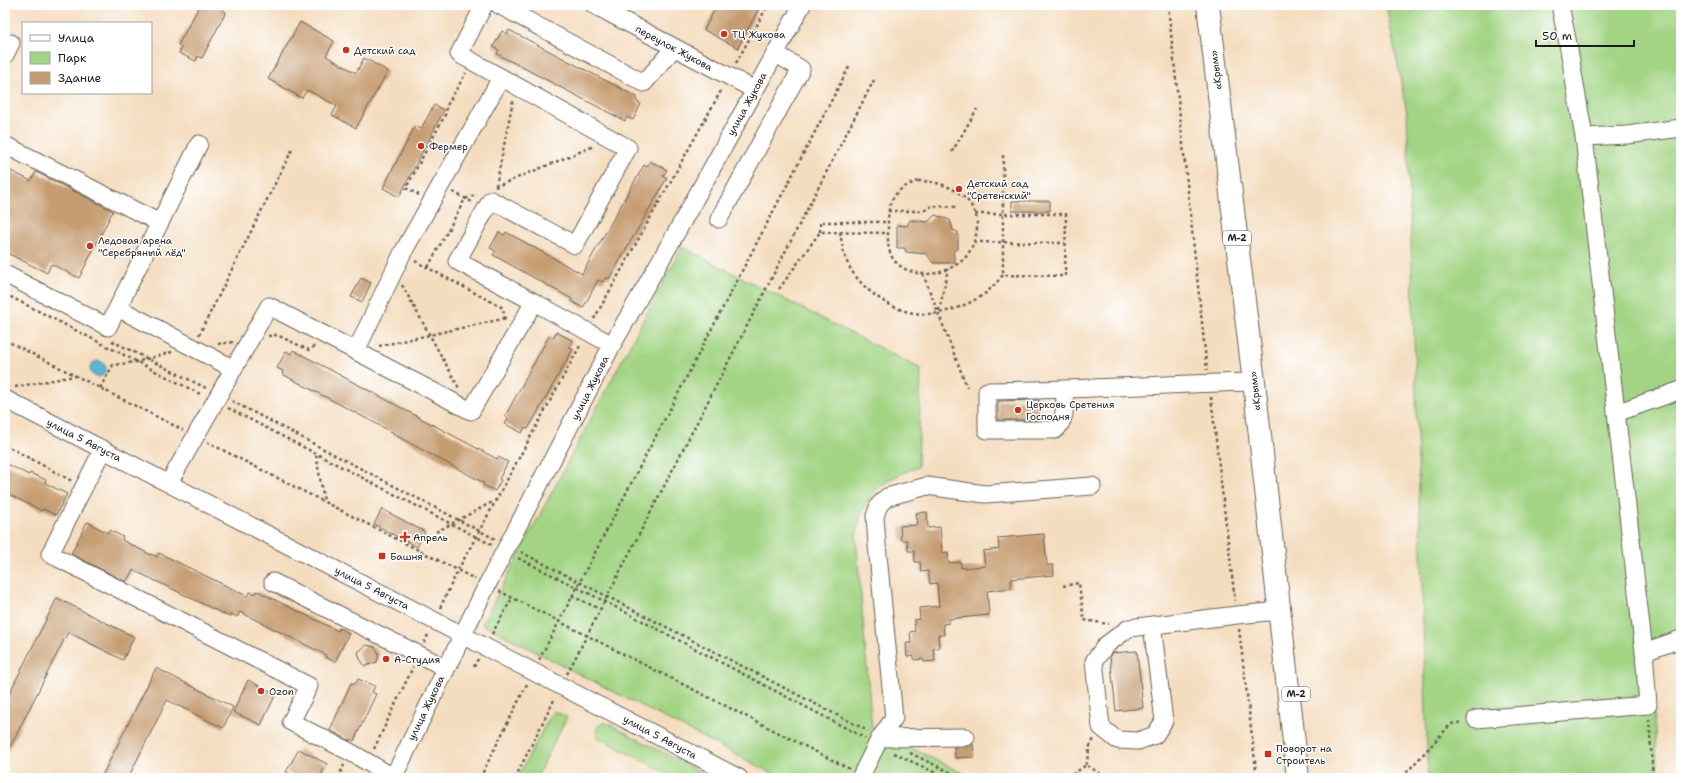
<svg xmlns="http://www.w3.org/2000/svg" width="1686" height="783" font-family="'Shantell Sans',sans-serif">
<rect width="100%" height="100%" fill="#fff"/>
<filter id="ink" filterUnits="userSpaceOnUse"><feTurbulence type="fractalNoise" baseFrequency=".025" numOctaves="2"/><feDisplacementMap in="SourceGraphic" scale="8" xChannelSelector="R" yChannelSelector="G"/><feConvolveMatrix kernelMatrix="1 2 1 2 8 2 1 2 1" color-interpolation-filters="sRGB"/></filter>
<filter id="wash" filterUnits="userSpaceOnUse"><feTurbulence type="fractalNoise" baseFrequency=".012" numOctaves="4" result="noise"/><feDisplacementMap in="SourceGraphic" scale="16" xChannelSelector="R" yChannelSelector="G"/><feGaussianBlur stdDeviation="0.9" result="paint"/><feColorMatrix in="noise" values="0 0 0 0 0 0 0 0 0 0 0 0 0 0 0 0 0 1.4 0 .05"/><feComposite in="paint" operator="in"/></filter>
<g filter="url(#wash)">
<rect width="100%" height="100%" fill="#f4ddbf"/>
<path fill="#a2d483" stroke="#5f7850" d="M1386 5H1681V630L1649 641 1658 778H1428L1407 113Z
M682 247 921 369 918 467C879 481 863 496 856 537L872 729 973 778H781L482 624Z
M553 711 567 717 536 778H517Z
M603 723H607L712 778H676L599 738C594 732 596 726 603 723Z"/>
<path fill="#59b5d7" stroke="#3a687a" d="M90 369a8 8 0 1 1 16 0a8 8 0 1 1-16 0Z"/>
<g id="blocks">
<path fill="#c69c71" d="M200 5H225L222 10 226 12 202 58 198 56 196 61 179 53 182 47 178 45Z
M717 5H750L758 10 738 48 704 30Z
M300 22 334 41 326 56 356 73 364 58 388 71 356 128 332 115 337 106 307 90 302 98 268 79Z
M509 30 637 97 636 101 641 104 633 120 627 117 625 121 497 54 499 50 493 47 502 31 507 34Z
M434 105 444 110 399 197 383 188 415 126 421 129Z
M650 161 667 170 663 176 667 178 609 279 606 277 603 282 598 280 583 308 571 301 572 299 493 255 496 251 490 248 499 232 504 235 506 232 582 274 644 165 647 167Z
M5 168 31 181 36 172 113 211 79 278 51 264 47 273 5 252Z
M1012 201H1050V211H1012Z
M935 215 950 220 953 230 958 232V249L953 251 955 263H933L927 254 906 252 905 248H897V225L907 226 910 220 928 222Z
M361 278 371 283 362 302 351 297Z
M556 332 573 341 569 347 573 349 528 429 525 427 522 433 505 424 508 418 505 416 549 336 553 338Z
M293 350 497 459 498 457 508 462 499 479 501 480 495 491 483 485 484 483 393 434 394 433 282 374 283 371 277 368 286 351 291 354Z
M1039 400V420H998V401Z
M5 463 29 475 30 473 46 480 45 483 67 494 56 515 43 509 42 511 8 494 9 492 5 490Z
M382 509 425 532 417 547 374 524Z
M927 512 928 528 940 527 942 553 948 552V563L961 562V568L985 566 983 551 999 549 998 538 1044 534 1047 565H1053L1054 575 1011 579V588L987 591 989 615 949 619V623L943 624 944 635H938L939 648H933L935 661 924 662 923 659 914 660V656L907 657 906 643H911L910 632 915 631 914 620 920 619 919 608 939 606 937 583 930 584 928 571 921 572 920 562H915L914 551H908L907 540H901L900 526 918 525 916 513Z
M87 522 108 533 110 530 123 537 122 540 151 555V554L157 557 159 553 247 596 250 592 255 594 257 591 338 631 339 628 349 633 335 662 325 657 326 655 240 612 237 617 231 614 230 617 133 570 126 582 71 554Z
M57 598 134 637 123 660 68 632 5 757V702Z
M367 645 375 647 379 654 377 662 365 666 360 659 358 652Z
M1137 651 1143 708 1116 711 1110 656 1112 653Z
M156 668 233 707 223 728 167 700 128 778H101Z
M358 679 375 686 372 692 376 694 354 741 350 739V741L330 730 351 683 355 684Z
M248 680 276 694 261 725 233 712Z
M973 744 974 757 955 758 954 747H966Z
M299 749 327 764 319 778H298L286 772Z"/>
</g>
</g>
<g filter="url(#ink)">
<use href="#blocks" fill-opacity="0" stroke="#686055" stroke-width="1"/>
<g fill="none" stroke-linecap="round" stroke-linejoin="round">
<g stroke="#686055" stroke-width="19">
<path id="minor" d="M499 5 644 83 674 48
M594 5 755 90
M1560 5 1568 44 1584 137 1644 652 1681 639
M5 55 11 43
M1584 137 1627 135 1681 128
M5 145 160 223
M719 219 801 69 775 53
M5 274 108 327 199 144
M534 302 612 345
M118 308 234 369
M356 351 402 254 501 78
M1065 390C1064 405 1067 420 1055 430H987V391C1076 390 1165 384 1254 382
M5 399 739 778
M1616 413 1681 390
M103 449 50 554 309 686 291 722 350 752 393 777
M169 483 269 306 471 411 534 302 457 261 491 200 575 245 628 148 459 54 484 5
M273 582 446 668
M1152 625 1164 721 1155 735 1138 741 1117 740 1101 727 1094 661 1106 645 1129 628 1237 615 1280 611
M1476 719 1648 705 1644 652
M880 738 966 737
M393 778 487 585 612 345 675 235 802 5
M860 778 880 738 894 718 877 545 875 516 879 505 887 497 927 486 985 494 1092 486"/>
</g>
<g stroke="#686055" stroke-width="24">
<path id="highway" d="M1208 5 1254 382 1298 778"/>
</g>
<path stroke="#686055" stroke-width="2.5" stroke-dasharray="3 3" stroke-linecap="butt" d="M1168 5 1207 370
M736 63 768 5
M952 152 977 109
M918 181C960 181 994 212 968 254 963 262 954 266 946 270 929 278 902 274 892 257 887 248 888 236 888 227 888 218 888 208 892 200 897 189 908 185 918 181Z
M496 186 513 100
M495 187 594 146
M453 192 474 203
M419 195 406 188 446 113V107L466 73
M888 211H923L932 206 956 207
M975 214H1066L1065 276 1003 275
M820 232V222H888
M840 232C842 245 844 257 850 268 865 293 896 314 925 314 943 314 963 307 978 298 988 293 995 284 1003 275V153
M974 242 1065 243
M415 261 503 308 505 319
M428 267 465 199 477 194
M923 274 967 387
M402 285 459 388
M779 289 820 232 888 233
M5 294 202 395
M939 311 948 269
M594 319 722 89
M199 335 293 148
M268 336 277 335 309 350 315 346
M5 340 183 430
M112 341 206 388
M218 344 233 342
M379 346 507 318
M15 387 75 376
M100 388 113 365 136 362 172 352
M1211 397 1235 601
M232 401 495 539
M228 408 492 545
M207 442 475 579
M5 445 72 481
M316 455 324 501
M436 532 496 500
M521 552 868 731
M518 558 604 601 865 738
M1063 586 1079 583 1084 620 1109 624
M499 591 850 769
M572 596 600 609
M440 608 458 570 581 344
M1239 629 1257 778
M492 634 512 598
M424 643 429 633
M539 660 743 269 849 67
M474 667 478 659
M567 674 874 80
M1649 719 1653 778
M374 749 413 667
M894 753 946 778
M910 753 962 778
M1086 765 1090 746 1094 739
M338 778 344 765
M480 778 527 684
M515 778 555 698
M1068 778 1086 765 1108 778
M1404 778 1407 772 1451 724 1462 722"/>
<use href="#minor" stroke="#fff" stroke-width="17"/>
<use href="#highway" stroke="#fff" stroke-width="22"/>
</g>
</g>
<g fill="#c8321e" stroke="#fff" stroke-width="1.5">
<circle cx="724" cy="34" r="4"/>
<circle cx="346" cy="50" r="4"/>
<circle cx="421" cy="146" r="4"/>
<circle cx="959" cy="189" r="4"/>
<circle cx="90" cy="246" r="4"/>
<circle cx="1018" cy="410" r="4"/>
<path d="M403 531h4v4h4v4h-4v4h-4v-4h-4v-4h4z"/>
<rect x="378" y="552" width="8" height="8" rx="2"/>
<circle cx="386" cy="659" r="4"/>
<circle cx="261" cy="691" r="4"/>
<rect x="1264" y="750" width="8" height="8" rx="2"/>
</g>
<g text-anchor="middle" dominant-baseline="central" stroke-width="3" stroke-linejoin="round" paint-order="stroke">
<g fill="#fff" stroke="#606060" stroke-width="1">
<rect x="1223" y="231" width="28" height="14" rx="3"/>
<rect x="1282" y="687" width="28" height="14" rx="3"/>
</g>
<g font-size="9" font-weight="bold" fill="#1c1c1c">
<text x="1237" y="238">М-2</text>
<text x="1296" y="694">М-2</text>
</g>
<g font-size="10" fill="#1c1c1c" stroke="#fff" text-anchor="start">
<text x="732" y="34">ТЦ Жукова</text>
<text x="354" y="50">Детский сад</text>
<text x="429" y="146">Фермер</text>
<text x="967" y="183">Детский сад<tspan x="967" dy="12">"Сретенский"</tspan></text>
<text x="98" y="240">Ледовая арена<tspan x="98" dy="12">"Серебряный лёд"</tspan></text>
<text x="1026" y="404">Церковь Сретения<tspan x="1026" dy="12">Господня</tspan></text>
<text x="413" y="537">Апрель</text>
<text x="390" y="556">Башня</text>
<text x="394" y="659">А-Студия</text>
<text x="269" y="691">Ozon</text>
<text x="1276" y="748">Поворот на<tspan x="1276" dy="12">Строитель</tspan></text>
</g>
<g font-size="10" fill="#1c1c1c" stroke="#fff">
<text transform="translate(674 48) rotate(28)">переулок Жукова</text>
<text transform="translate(1216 70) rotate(-97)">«Крым»</text>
<text transform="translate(747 104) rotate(-61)">улица Жукова</text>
<text transform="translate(590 388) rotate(-63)">улица Жукова</text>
<text transform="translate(1255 391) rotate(-96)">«Крым»</text>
<text transform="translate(84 440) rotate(27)">улица 5 Августа</text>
<text transform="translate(372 588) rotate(27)">улица 5 Августа</text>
<text transform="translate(426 708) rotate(-64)">улица Жукова</text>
<text transform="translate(660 737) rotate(28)">улица 5 Августа</text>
</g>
</g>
<rect width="1686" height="783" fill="none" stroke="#fff" stroke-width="20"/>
<rect x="22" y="22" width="130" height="72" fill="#ffffff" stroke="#a4a4a4"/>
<rect x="30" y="35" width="20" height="6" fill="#ffffff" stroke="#a4a4a4"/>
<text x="58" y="42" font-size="12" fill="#1c1c1c">Улица</text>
<rect x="30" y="52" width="20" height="12" fill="#a2d483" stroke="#a4a4a4"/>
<text x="58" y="62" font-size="12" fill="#1c1c1c">Парк</text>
<rect x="30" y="72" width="20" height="12" fill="#c69c71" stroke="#a4a4a4"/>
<text x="58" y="82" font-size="12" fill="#1c1c1c">Здание</text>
<path d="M1536 40v6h98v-6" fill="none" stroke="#1c1c1c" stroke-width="2"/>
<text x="1542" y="40" font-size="12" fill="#1c1c1c" stroke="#ffffff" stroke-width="3" paint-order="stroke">50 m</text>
</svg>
